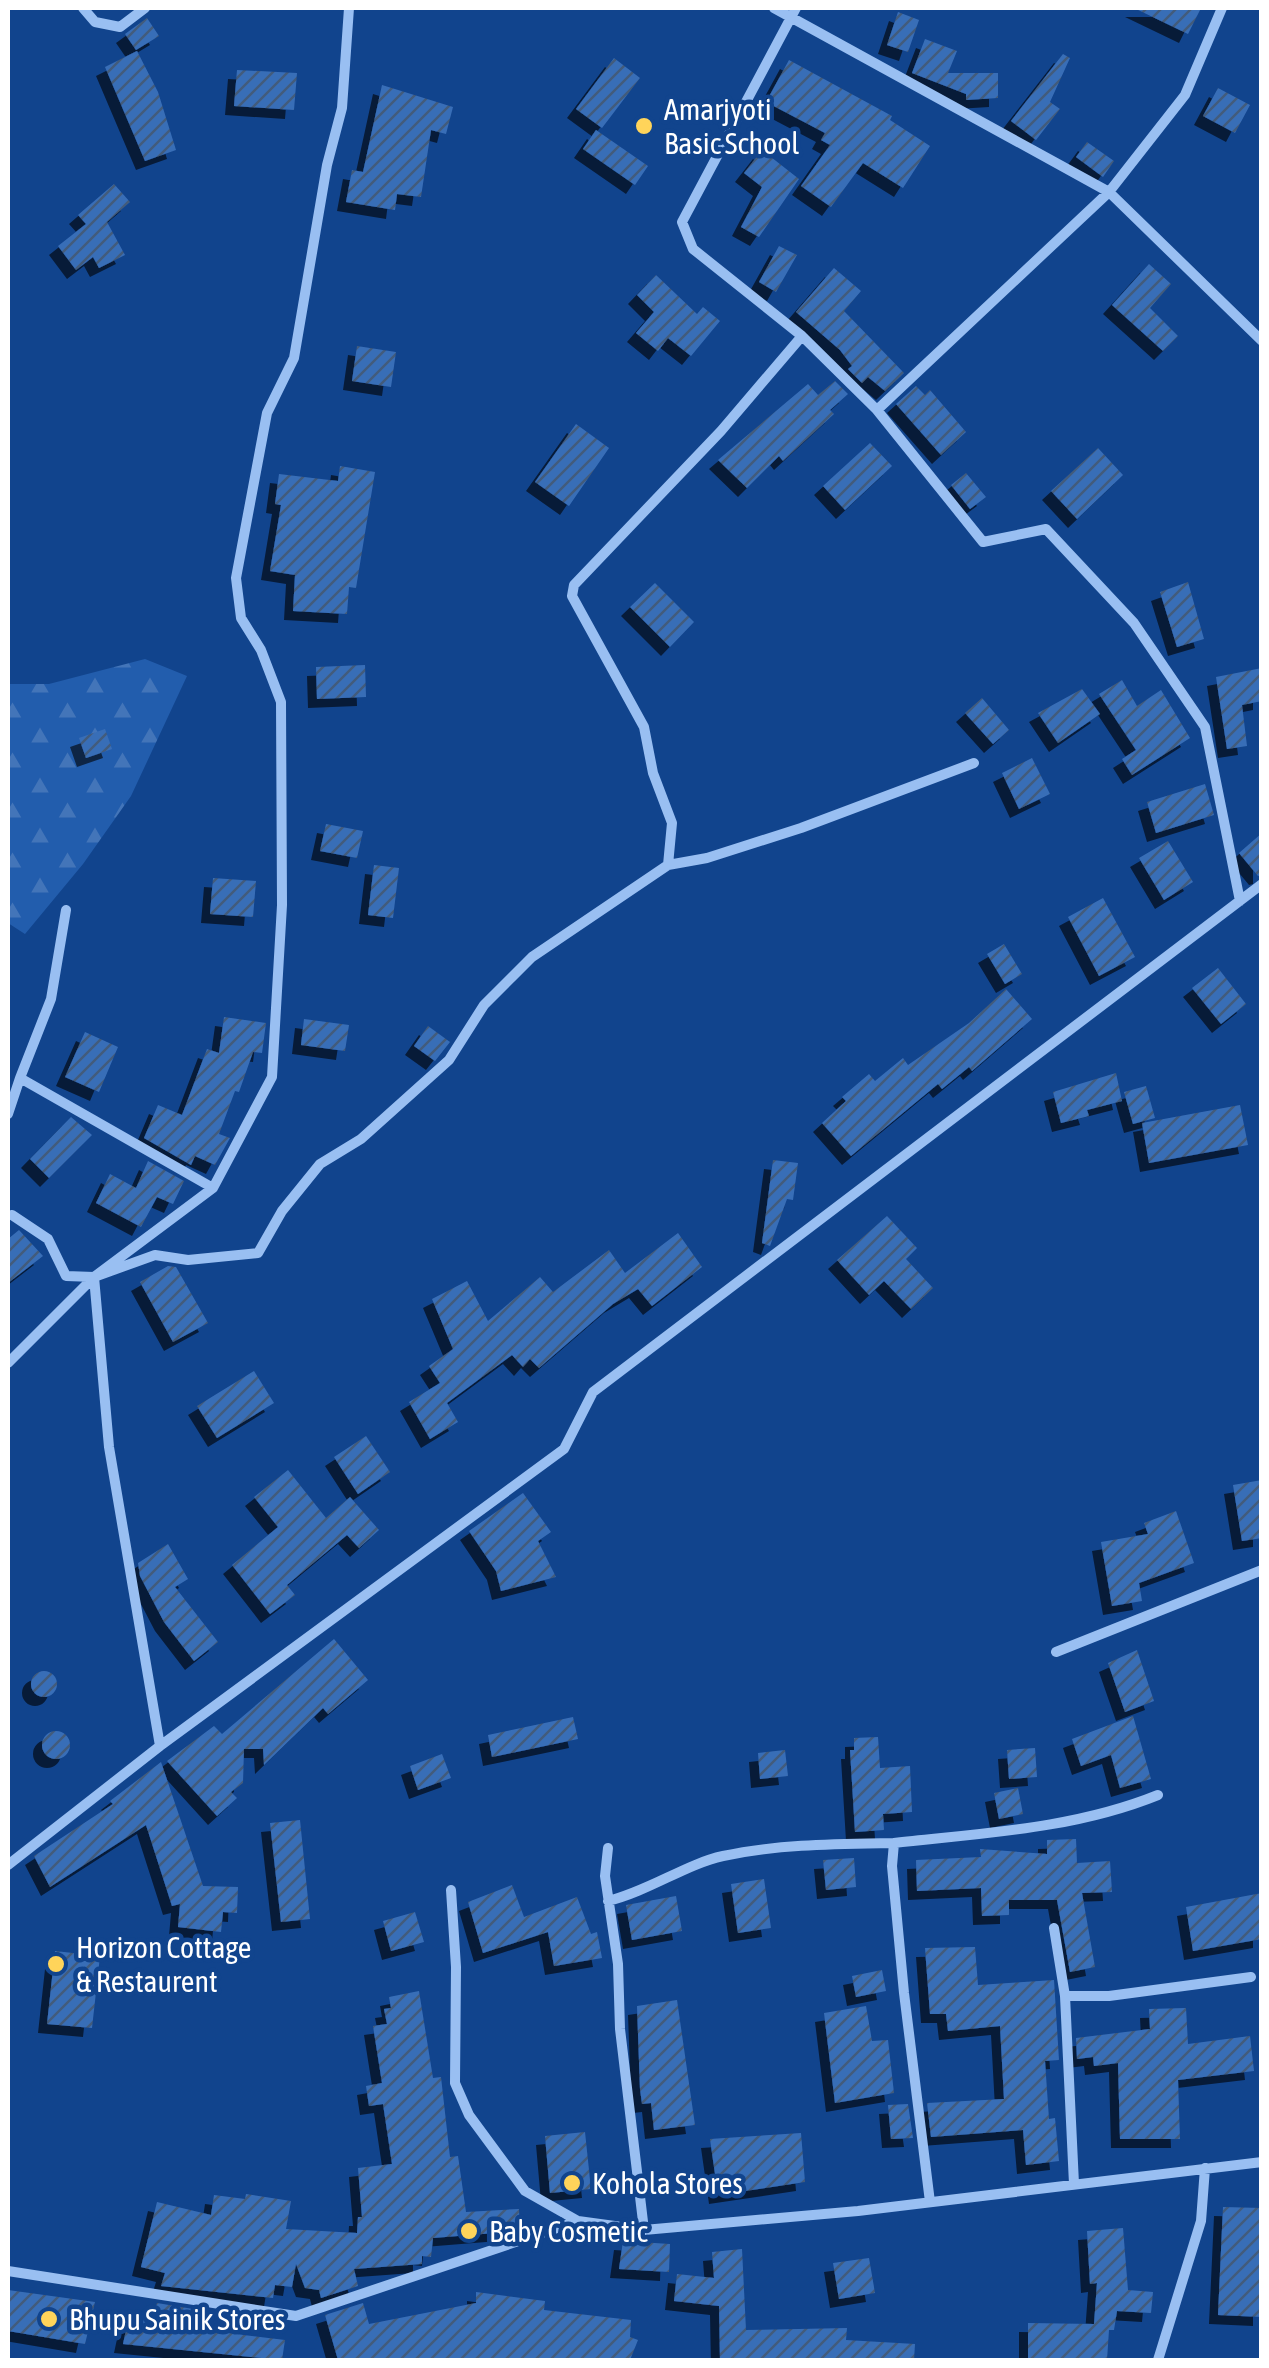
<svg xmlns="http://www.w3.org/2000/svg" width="1269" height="2368" font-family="'Asap Condensed',sans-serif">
<defs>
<pattern id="forest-firs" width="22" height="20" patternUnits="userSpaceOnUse" patternTransform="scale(2.5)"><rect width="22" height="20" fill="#225dad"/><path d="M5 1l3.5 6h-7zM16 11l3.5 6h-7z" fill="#4375b9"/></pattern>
<pattern id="building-hatch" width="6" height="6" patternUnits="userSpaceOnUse" patternTransform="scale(2.5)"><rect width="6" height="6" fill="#396eb7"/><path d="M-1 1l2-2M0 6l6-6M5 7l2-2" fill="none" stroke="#435b7c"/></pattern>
<filter id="shadow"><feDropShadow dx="-9" dy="9" stdDeviation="0" flood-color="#0009"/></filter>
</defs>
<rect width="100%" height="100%" fill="#11448d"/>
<path fill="url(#forest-firs)" d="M145 659 187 676 131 796 83 864 25 934 8 923V684H49Z"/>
<path fill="url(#building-hatch)" filter="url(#shadow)" d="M1134 8H1201L1188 34Z
M898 12 919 20 908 52 887 45Z
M147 18 159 36 136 50 125 34Z
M925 39 957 51 948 73H998V98L966 100V94L912 73Z
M137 51 158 92 176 150 145 161 105 67Z
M1063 54 1070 58 1050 102 1060 109 1036 140 1011 121Z
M614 58 640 78 602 128 576 109Z
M789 60 892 116 890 120 930 146 903 188 863 163 831 207 801 186 830 145 821 140 825 133 766 102Z
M237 70 297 73 294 110 234 106Z
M382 85 453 107 446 134 431 130 421 197 397 194 395 210 346 202 352 170 363 172Z
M1218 88 1250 105 1235 133 1203 116Z
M596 130 648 166 635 185 583 149Z
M1087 142 1114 161 1103 177 1076 157Z
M762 150 799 179 759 237 741 227 762 187 744 173Z
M114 184 130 202 107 222 125 255 99 268 93 257 76 270 58 246 86 224 78 215Z
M779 246 797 255 776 292 759 282Z
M1149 264 1171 284 1150 308 1178 336 1163 351 1112 305Z
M834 268 861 291 844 311 904 373 885 391 868 377 862 383 848 369 852 366 840 350 796 312Z
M656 275 697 314 703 307 720 321 691 356 668 338 658 351 636 333 654 312 637 295Z
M357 346 396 352 391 387 352 381Z
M835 381 848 394 830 410 834 414 783 461 779 456 747 488 718 460 808 384 818 395Z
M916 386 925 395 930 390 966 432 941 455 896 404Z
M576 424 609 448 569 506 535 482Z
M870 443 892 466 845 510 823 486Z
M1098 448 1123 475 1077 519 1051 491Z
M340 466 375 472 356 588 349 587 347 614 293 611 295 575 270 571 281 505 275 504 279 474 338 481Z
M966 473 986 497 970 509 951 485Z
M1188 582 1204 639 1177 647 1160 592Z
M655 583 694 622 670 647 630 607Z
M365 665 366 697 317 699 316 667Z
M1262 668V701L1242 705 1247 746 1227 749 1216 677Z
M1122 680 1137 706 1161 690 1190 738 1132 775 1122 759 1136 750 1099 694Z
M1082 689 1100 714 1058 743 1038 713Z
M982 698 1009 730 993 744 965 713Z
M105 729 112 749 86 758 79 738Z
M1032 758 1050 794 1019 809 1002 773Z
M1205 784 1214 815 1156 833 1147 802Z
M326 824 363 831 357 858 320 851Z
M1262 833V875L1258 876 1239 853Z
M1168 841 1193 882 1164 900 1139 858Z
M374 865 399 868 393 918 368 915Z
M213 878 256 881 253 917 210 914Z
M1103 898 1135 957 1099 976 1068 917Z
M1004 944 1022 974 1005 984 987 954Z
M1218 968 1246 1004 1221 1024 1192 988Z
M1006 989 1032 1019 972 1071 969 1067 942 1089 938 1084 851 1156 822 1123 846 1101 842 1097 869 1074 875 1081 903 1058 908 1065 969 1023Z
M224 1017 266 1023 262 1053 253 1052 239 1092 235 1091 219 1134 230 1138 215 1165 195 1156 191 1165 144 1138 158 1105 182 1115 207 1049 219 1053Z
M304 1019 349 1025 345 1051 301 1045Z
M428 1026 450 1042 435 1061 414 1046Z
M85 1032 118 1047 99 1092 65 1077Z
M1116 1073 1122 1101 1087 1110 1089 1116 1061 1123 1053 1092Z
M1146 1086 1155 1118 1133 1124 1124 1092Z
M1240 1105 1248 1145 1149 1163 1142 1123Z
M71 1117 92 1135 49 1178 30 1159Z
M773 1160 798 1163 793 1200 787 1199 770 1246 762 1243Z
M148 1161 184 1181 173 1204 157 1197 141 1227 96 1203 110 1174 136 1188Z
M887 1216 917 1248 906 1259 933 1288 911 1309 884 1281 869 1295 837 1260Z
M19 1230 43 1256 8 1283V1239Z
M678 1233 702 1267 652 1306 638 1289 613 1304 539 1368 530 1359 523 1367 512 1355 447 1403 458 1422 430 1439 409 1402 440 1383 429 1366 453 1349 432 1299 467 1281 488 1321 540 1277 553 1292 609 1250 625 1273Z
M168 1266 176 1267 208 1323 173 1342 140 1282Z
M254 1371 274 1403 217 1438 197 1406Z
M366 1436 390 1472 358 1494 334 1457Z
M288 1470 326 1518 350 1497 379 1530 359 1548 347 1535 287 1585 295 1595 270 1614 232 1565 278 1527 254 1497Z
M1262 1480V1538L1242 1541 1233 1485Z
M523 1493 551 1532 538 1541 556 1577 501 1591 496 1571 469 1531Z
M1176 1511 1194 1563 1139 1583 1142 1601 1112 1606 1101 1542 1148 1534 1144 1523Z
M168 1544 188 1579 175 1587 218 1642 194 1661 164 1622 140 1576 138 1563Z
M334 1639 368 1680 328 1714 323 1708 264 1765 263 1749H244L243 1783 231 1792 237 1798 217 1816 167 1761 214 1726 222 1734Z
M1137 1650 1154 1701 1125 1712 1108 1663Z
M31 1684a13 13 0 1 1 26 0a13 13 0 1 1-26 0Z
M1133 1716 1151 1779 1120 1788 1111 1755 1081 1766 1072 1739Z
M573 1717 578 1739 492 1757 488 1735Z
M42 1745a14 14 0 1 1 28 0a14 14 0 1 1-28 0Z
M878 1737 880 1768 910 1766 912 1812 883 1814 884 1830 855 1832 850 1750H854V1738Z
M1035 1748 1037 1777 1009 1779 1007 1750Z
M785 1750 788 1776 760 1779 758 1753Z
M442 1754 451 1778 418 1790 410 1766Z
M161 1762 203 1886 238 1887 237 1913 223 1912 221 1932 178 1927 180 1904 172 1906 146 1825 50 1887 34 1856 113 1804 110 1801Z
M1018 1788 1023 1814 999 1819 994 1793Z
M300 1820 310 1919 281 1922 270 1823Z
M1076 1839 1077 1863 1110 1861 1112 1892 1082 1893 1095 1967 1070 1972 1057 1900H1009V1915L982 1916 981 1888 917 1891 916 1860 981 1857 980 1849 1047 1854V1840Z
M854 1858 856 1887 826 1890 823 1860Z
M764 1879 771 1928 738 1933 731 1884Z
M512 1885 524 1917 577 1897 591 1934 597 1932 602 1958 554 1966 548 1932 483 1953 468 1902Z
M1262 1893V1939L1193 1951 1186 1907Z
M676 1896 682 1931 632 1940 626 1905Z
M415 1912 424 1942 391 1951 383 1921Z
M975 1947 978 1985 1054 1980 1059 2060 1045 2061 1049 2119 1055 2118 1059 2161 1026 2165 1023 2130 931 2137 927 2103 1004 2099 1000 2026 948 2031 946 2014H930L925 1948Z
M55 1951 100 1956 92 2028 47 2024Z
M882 1970 886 1991 856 1997 852 1976Z
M419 1991 433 2078 441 2077 450 2157 458 2156 466 2212 519 2209 520 2231 433 2238 431 2257 422 2256V2264L354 2269 358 2286 321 2298 319 2290 305 2288 296 2264 292 2287 275 2285 273 2298 161 2286 165 2273 141 2267 157 2202 211 2215 214 2195 245 2199 246 2194 291 2201 286 2229 357 2233 358 2217H362L358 2168 392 2164 383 2104 369 2106 366 2086 382 2083 373 2026 387 2024 384 2009 391 2008 389 1997Z
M677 2000 695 2125 654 2130 651 2103 642 2104 640 2089 637 2006Z
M866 2006 872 2041 888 2040 894 2093 835 2103 824 2013Z
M1186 2008 1188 2044 1250 2036 1254 2071 1178 2080 1180 2139H1120L1118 2063 1094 2066 1093 2057 1077 2059 1076 2038 1150 2029 1149 2009Z
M908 2104 913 2138 891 2139 888 2105Z
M585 2132 591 2189 550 2193 545 2136Z
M801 2133 805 2182 718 2195 710 2139Z
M1223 2207 1262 2208V2317L1218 2315Z
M1123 2228 1128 2290 1153 2292 1151 2313 1117 2311 1114 2330H1109L1107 2360H1028V2323L1094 2324 1097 2283 1090 2284 1087 2231Z
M623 2241 670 2244 669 2272 619 2269Z
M742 2249 746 2330 847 2328 846 2340 915 2344 914 2360H720L719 2306 674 2301 677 2274 714 2278 712 2252Z
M869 2258 875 2293 839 2299 833 2263Z
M8 2290 95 2302 85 2344 8 2331Z
M476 2292 545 2301 544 2310 631 2320 630 2337 638 2340 630 2360H338L325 2315 363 2303 369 2324 476 2303Z
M157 2303 205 2311 203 2330 285 2340 282 2360 123 2344 129 2316 152 2318Z"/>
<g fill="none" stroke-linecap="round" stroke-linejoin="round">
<path stroke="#99bff2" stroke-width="10" d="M83 8 95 22 120 27 145 8
M774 8 1109 192 1262 341
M796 8 682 222 693 249 802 336 877 410
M1222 8 1185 95 1109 192 877 410 983 542 1046 529 1134 623 1205 727 1240 901
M668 865 672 823 653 773 644 727 572 596 574 585 721 431 802 336
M66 910 51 999 20 1078 213 1188
M8 1114 20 1078
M12 1215 48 1239 66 1276 94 1277 155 1255 188 1260 258 1253 282 1211 320 1164 361 1139 449 1060 484 1005 532 957 668 865 707 858 801 828 974 763
M94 1277 109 1447 160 1746
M8 1363 94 1277 213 1188 272 1077 282 905 281 702 261 650 241 618 236 578 267 413 294 358 327 165 342 108 349 8
M1056 1652 1262 1570
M894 1843C983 1833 1074 1829 1158 1795
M608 1848 605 1876 618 1964 620 2029 644 2230
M8 1865 160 1746 564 1449 593 1392 1262 884
M451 1890 456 1967 455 2083 469 2115 525 2191 578 2221
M608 1901C649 1891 686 1864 723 1856 779 1844 837 1844 894 1843L892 1866 904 1993 930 2202
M1054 1928 1065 1996 1074 2184
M1065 1996H1109L1251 1977
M8 2271 296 2316 578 2221 644 2230 858 2211 1262 2162
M1158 2360 1201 2221 1205 2168"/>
</g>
<g fill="#ffd45a" stroke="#11448d" stroke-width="4">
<circle cx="644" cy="126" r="10"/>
<circle cx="56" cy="1964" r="10"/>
<circle cx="572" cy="2183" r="10"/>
<circle cx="469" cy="2231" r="10"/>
<circle cx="49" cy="2319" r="10"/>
</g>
<g text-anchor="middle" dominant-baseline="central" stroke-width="9" stroke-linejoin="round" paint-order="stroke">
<g font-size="30" fill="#fff" stroke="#11448d" text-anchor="start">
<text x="664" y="109">Amarjyoti<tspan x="664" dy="34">Basic School</tspan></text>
<text x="76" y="1947">Horizon Cottage<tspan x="76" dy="34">&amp; Restaurent</tspan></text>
<text x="592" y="2183">Kohola Stores</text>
<text x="489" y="2231">Baby Cosmetic</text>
<text x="69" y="2319">Bhupu Sainik Stores</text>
</g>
</g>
<rect width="1269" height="2368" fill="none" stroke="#ffffff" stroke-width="20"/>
</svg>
